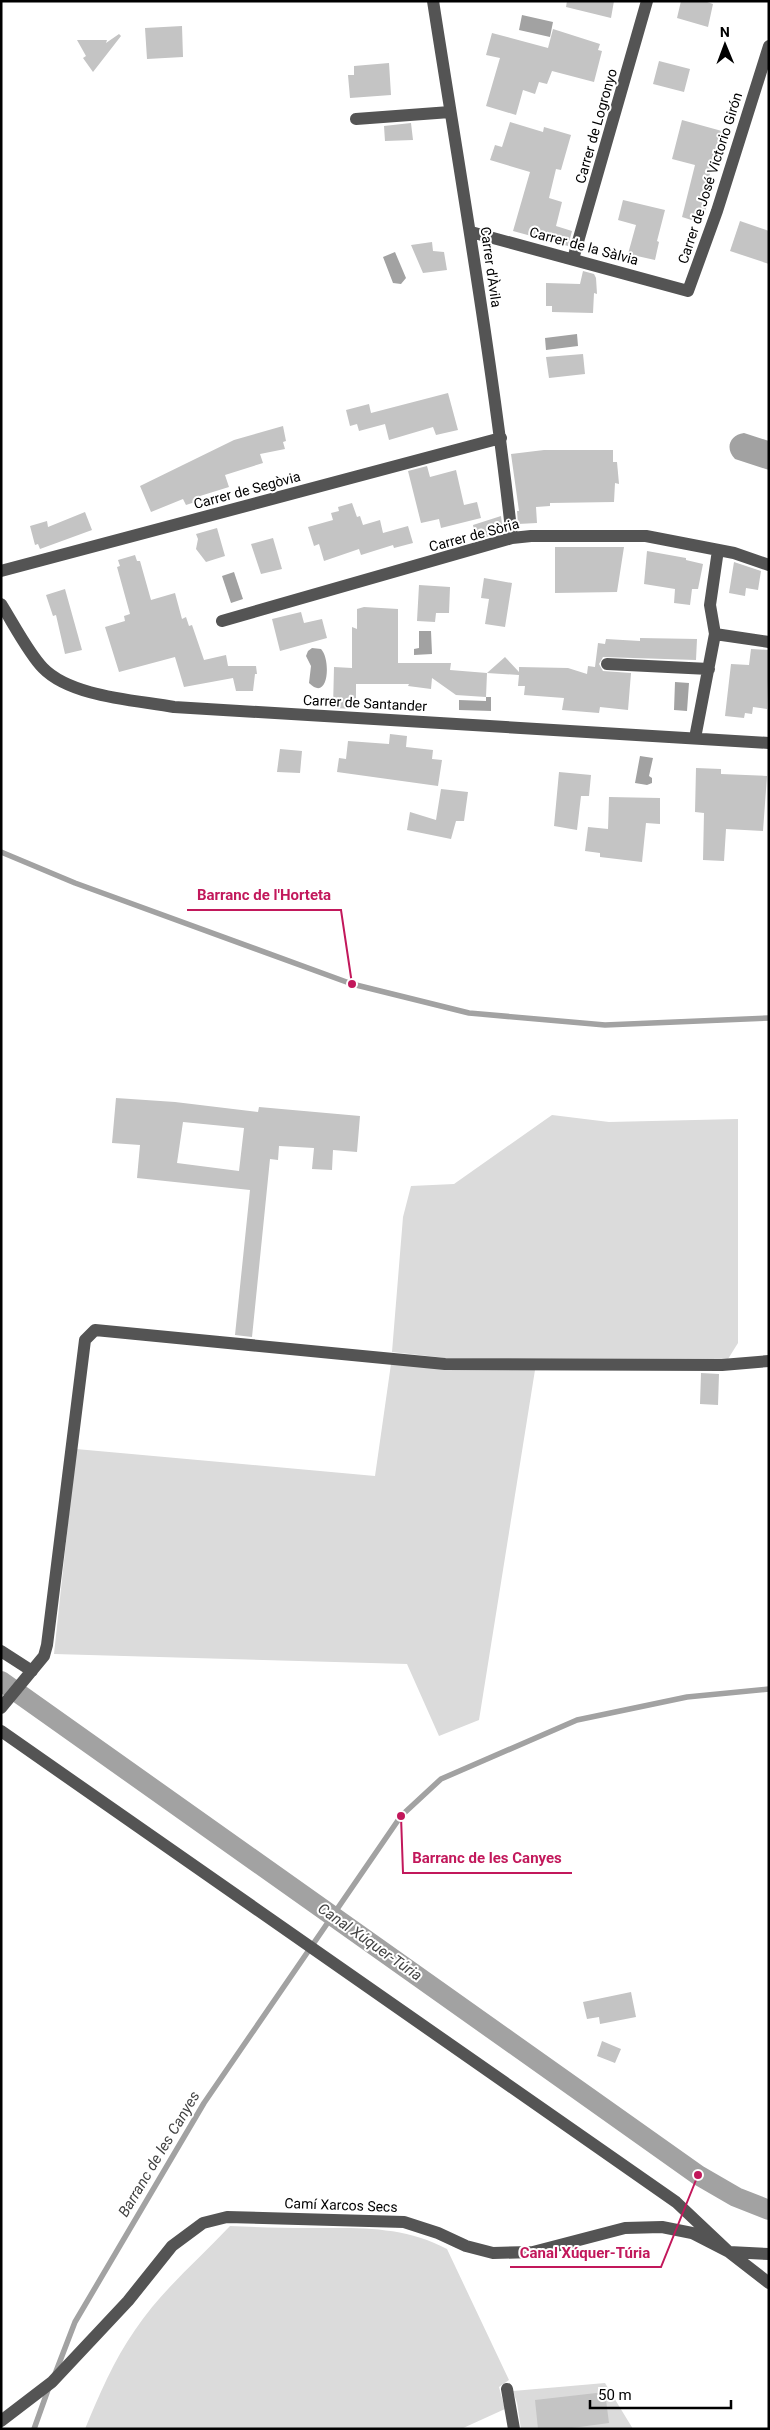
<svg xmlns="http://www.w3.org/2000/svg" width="770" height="2430" font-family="Roboto,sans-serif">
<rect width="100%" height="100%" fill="#fff"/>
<path fill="#dbdbdb" d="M552 1115 609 1122 738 1119V1343L728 1359 446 1358 392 1352 403 1217 411 1186 454 1184Z
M391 1364 535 1370 479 1720 439 1736 407 1664 54 1654 76 1449 375 1476Z
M230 2226C256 2227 282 2228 307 2228 356 2228 403 2225 447 2249L509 2380 499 2387 505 2409 461 2429H85C99 2395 114 2360 135 2330 161 2291 198 2260 230 2226Z
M605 2383 633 2429H521L517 2403 513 2391Z"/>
<path fill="#a2a2a2" d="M522 15 553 22 550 37 519 30Z
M395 252 406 278 401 284 393 283 383 257Z
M577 334 578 346 546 350 545 338Z
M744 433 769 441V470L735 459C725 449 729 435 744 433Z
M234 572 243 599 231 603 222 576Z
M419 631H431L432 654 414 655V649L419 648Z
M312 648 321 649C331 659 329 703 309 683L311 666 306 656 308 651Z
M675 682 689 683 687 711 674 710Z
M486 697H491V711L459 710V700L486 701Z
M640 756 653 758 649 776 652 778V783L647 785 635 783Z"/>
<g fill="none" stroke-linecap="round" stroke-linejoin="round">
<path stroke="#a2a2a2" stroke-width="5.5" d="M1 852 75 883 352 984 469 1013 605 1025 769 1018
M55 2374 75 2322 204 2103 401 1816 441 1779 577 1720 687 1697 769 1689
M34 2429 49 2387"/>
<path stroke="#a2a2a2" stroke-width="20" d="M1 1681 698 2175 736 2197 769 2210"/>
</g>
<path fill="#c4c4c4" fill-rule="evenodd" d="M567 1H614L611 18 566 7Z
M681 1H704L713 4 708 27 677 18Z
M182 26 183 57 147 59 145 28Z
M553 29 600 44 598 50 602 51 594 82 552 71 547 84 539 82 535 94 523 90 516 115 486 106 500 58 486 55 492 33 548 48Z
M119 34 121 36 93 72 83 58 86 56 77 40H107L106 43Z
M659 61 690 69 684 92 653 84Z
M389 63 391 95 350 98 348 75H354V66Z
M682 120 729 133 721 161 714 159 702 203 707 205 701 223 682 217 695 165 672 159Z
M510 122 543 132 544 127 571 135 561 170 556 169 549 198 562 202 556 226 572 231 568 246 513 231 530 172 490 160 495 145 502 147Z
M411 123 413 140 385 141 384 126Z
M623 200 665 210 657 241 659 242 655 260 628 254 636 225 618 220Z
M740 221 769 231V264L730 251Z
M432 242 433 251 444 252 447 270 423 273 411 245Z
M583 271 594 274 596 278 597 294 594 293 593 313 552 312V306H546V283L580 284Z
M583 354 585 374 549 378 546 357Z
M448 393 458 430 436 435 433 427 389 440 385 424 359 431 357 424 350 426 346 410 369 404 371 413Z
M283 426 286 441 283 442 285 449 260 454 263 463 225 475 229 487 200 496 201 500 186 505 183 499 151 512 140 486 234 440Z
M544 450H613V462H617L619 484 615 483 614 502 550 503V506L536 507 537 523 518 524 517 511H519L511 454Z
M427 466 430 477 456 470 464 505 477 502 481 518 441 528 439 519 421 523 408 471Z
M352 503 357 517 360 516 363 525 380 520 383 533 408 526 413 543 394 548 393 545 361 555 359 549 324 561 319 544 314 546 308 527 333 520 331 513 339 511 338 507Z
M85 512 92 530 40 549 38 544 35 545 30 526 47 521 48 527Z
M501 516 502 524H500L497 534 476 540 473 525Z
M217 528 225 556 206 562 196 549 198 539 196 534Z
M273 538 282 569 261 574 251 544Z
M555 547H624L617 592 555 593Z
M647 551 686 558V560L703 564 698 589H692L690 605 674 603 675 589 644 584Z
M135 555 137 561H140L151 600 175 593 182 619 186 617 189 626 192 625 204 660 226 655 228 666H256L257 674H255L253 691H236L233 678 184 687 175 657 119 672 105 627 125 621 124 616 130 614 117 567 120 566 118 560Z
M734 562 761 571 758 590 746 588 745 596 729 593Z
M484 578 512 583 505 627 485 624 489 599 481 598Z
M419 585 450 587 449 613H436L435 622 417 621Z
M65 589 82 650 65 654 56 615 53 616 46 595Z
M364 607 398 609V663H451L450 670 487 673 505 657 519 672V667L568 668 587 674 588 666 595 667 598 643 605 644 606 639 640 641V638L697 639 696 660 603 657 599 664 603 671 631 673 628 710 600 707 599 713 562 710 564 698 524 695 525 686H518L519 675 487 673 486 697 456 695 432 678 431 689 408 686 409 684H356V709L333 708 334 667 352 668V627L357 629V609Z
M301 612 304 623 322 619 327 638 280 651 272 619Z
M751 649 769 650 767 709 753 707 752 714 745 713 744 718 725 716 731 664 749 665Z
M390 734 407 736 406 747 433 750 432 759 442 760 438 786 337 772 339 758 346 759 348 741 389 744Z
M280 749 302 751 300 773 277 772Z
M696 768 721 769V774L767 776 763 831 726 829 724 861 703 860 704 813 695 812Z
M559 772 591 775 589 796H581L577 830 554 826Z
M441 789 468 792 464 821H456L451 839 407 830 410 812 436 820Z
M609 797 660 798V824L646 823 642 862 600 857V853L585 851 588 827 608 829Z
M116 1098 175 1102 258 1112 259 1107 360 1116 357 1152 333 1150 332 1170 312 1169 314 1148 279 1146 278 1160 270 1159 252 1337 235 1335 250 1190 137 1178 140 1145 112 1143ZM183 1122 244 1128 239 1171 177 1163Z
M701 1373 719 1374 718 1405 700 1404Z
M631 1992 636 2017 600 2024 599 2017 587 2019 583 2002Z
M602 2041 621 2049 615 2063 597 2056Z
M605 2392 609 2423 564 2429H538L535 2400Z"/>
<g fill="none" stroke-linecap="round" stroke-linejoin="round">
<path stroke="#545454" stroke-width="12" d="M433 1C461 180 492 358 512 538
M356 119 450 112
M471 232 688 291 717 211 769 46
M573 259 647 1
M1 571 501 438
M1 604C13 623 29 654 43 668 71 697 136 700 174 707L769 743
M222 621 512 538 531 536H646L734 553 769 565
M715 634 769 642
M607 664 709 669
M695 738 715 634 710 605 718 550
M1 1651 32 1671
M1 1708 44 1656 47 1645 85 1340 95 1330 445 1364 722 1365 769 1361
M1 1731 676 2202 729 2252 769 2254
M507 2389 514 2429
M1 2421 52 2382 128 2301 172 2246 203 2223 227 2217 404 2222 438 2233 466 2246 493 2253 533 2252 625 2228 662 2227 692 2233 729 2252 769 2283"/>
</g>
<g text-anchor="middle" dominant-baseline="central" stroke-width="4" stroke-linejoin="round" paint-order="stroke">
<g font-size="14" fill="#000" stroke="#fff">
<text transform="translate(596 126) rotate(-74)">Carrer de Logronyo</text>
<text transform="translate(710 178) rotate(-72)">Carrer de José Victorio Girón</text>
<text transform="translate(584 246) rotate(15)">Carrer de la Sàlvia</text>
<text transform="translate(491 267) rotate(82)">Carrer d'Àvila</text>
<text transform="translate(247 490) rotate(-15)">Carrer de Segòvia</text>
<text transform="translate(474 535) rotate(-15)">Carrer de Sòria</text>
<text transform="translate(365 703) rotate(3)">Carrer de Santander</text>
<text transform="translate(341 2205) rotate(2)">Camí Xarcos Secs</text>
</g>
<g font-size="15" font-style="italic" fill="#434343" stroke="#fff">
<text transform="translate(370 1942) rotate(35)">Canal Xúquer-Túria</text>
<text transform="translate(159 2154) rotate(-59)">Barranc de les Canyes</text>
</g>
</g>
<path fill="none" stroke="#c2185b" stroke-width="2" d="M352 984L341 910H187M401 1816L403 1873H572M698 2175L661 2267H510"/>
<g fill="#c2185b" stroke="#fff" stroke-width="2">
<circle cx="352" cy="984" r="5"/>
<circle cx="401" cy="1816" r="5"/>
<circle cx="698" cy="2175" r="5"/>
</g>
<g font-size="15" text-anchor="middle" font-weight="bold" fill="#c2185b" stroke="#fff" stroke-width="4" stroke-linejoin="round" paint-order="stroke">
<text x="264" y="900">Barranc de l'Horteta</text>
<text x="487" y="1863">Barranc de les Canyes</text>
<text x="585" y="2258">Canal Xúquer-Túria</text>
</g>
<rect width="770" height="2430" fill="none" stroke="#000000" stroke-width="5"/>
<g transform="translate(725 45) rotate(359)" stroke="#ffffff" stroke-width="4" paint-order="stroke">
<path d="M0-4L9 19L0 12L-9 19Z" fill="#000000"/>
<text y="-8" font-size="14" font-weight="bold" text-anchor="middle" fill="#000000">N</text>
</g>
<path d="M590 2400v8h141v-8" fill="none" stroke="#000000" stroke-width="2.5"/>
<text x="598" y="2400" font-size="15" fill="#000000" stroke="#ffffff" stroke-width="4" paint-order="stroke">50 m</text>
</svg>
